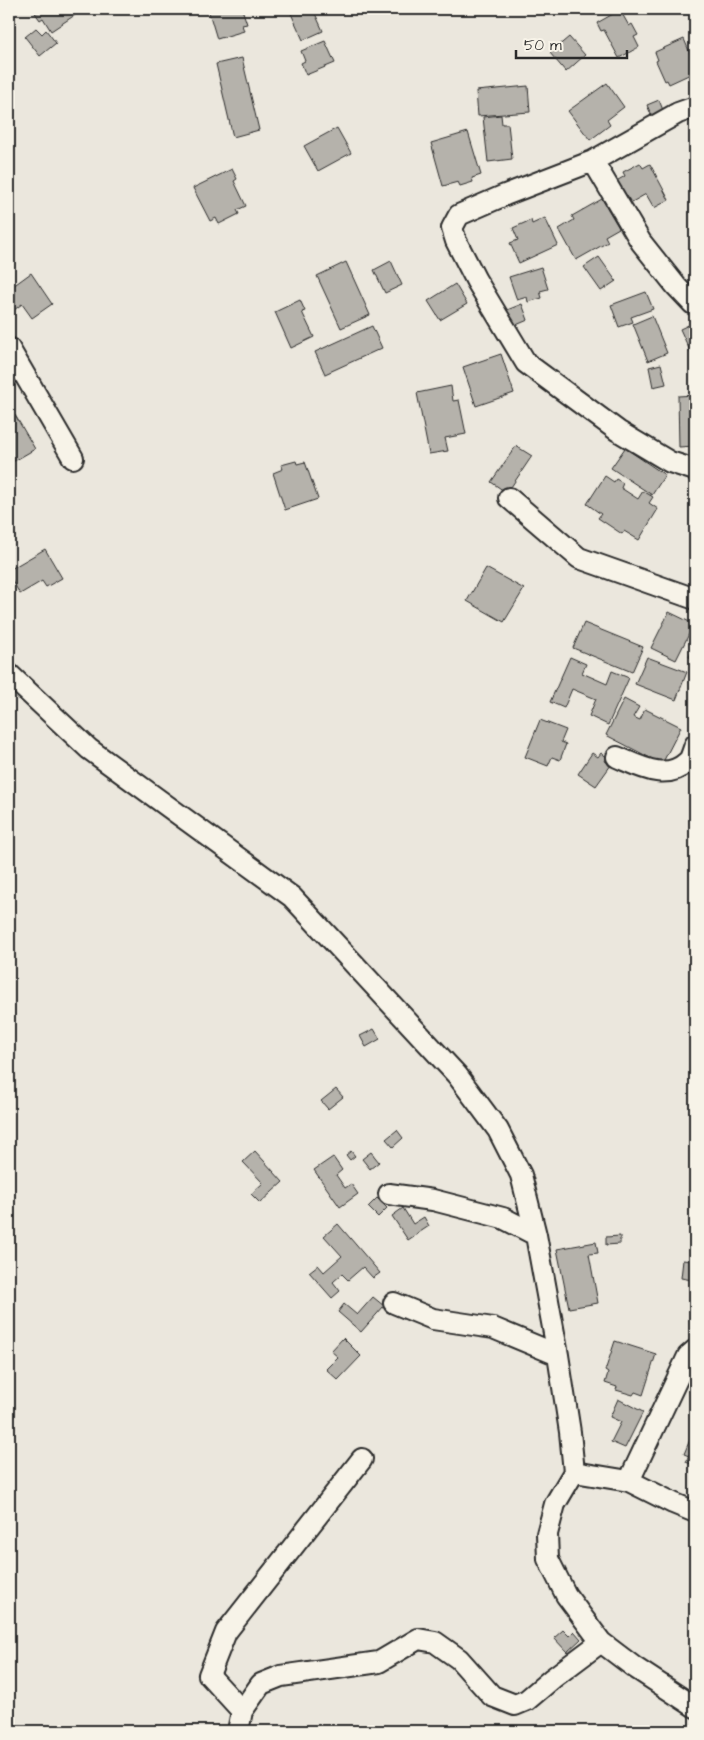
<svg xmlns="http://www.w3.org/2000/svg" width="704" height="1740" font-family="'Architects Daughter',sans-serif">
<rect width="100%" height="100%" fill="#ebe7dd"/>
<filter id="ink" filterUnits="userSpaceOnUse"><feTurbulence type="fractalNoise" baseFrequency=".02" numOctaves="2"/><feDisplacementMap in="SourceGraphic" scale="10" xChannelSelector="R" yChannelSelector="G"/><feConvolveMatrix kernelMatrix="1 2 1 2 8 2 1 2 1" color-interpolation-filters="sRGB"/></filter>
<g filter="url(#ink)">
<path fill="#b5b2ab" stroke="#2b2b2b" d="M38 9H71L75 15 51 31 43 18 40 20 35 13 40 11Z
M208 9H242L247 24 242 25 244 31 217 39Z
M289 9H313L323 31 303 40Z
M620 10 629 26 632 24 638 35 634 37 639 47 619 58 604 30 601 31 597 23Z
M36 28 42 34 46 30 56 43 40 56 25 37Z
M569 37 585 55 566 72 550 53Z
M684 39 695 65V72L669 84 667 80 665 81 656 61 658 60 655 52Z
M325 41 335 63 306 75 301 63 305 61 301 51Z
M242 58 259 130 233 137 216 64Z
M607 83 624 107 607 120 610 125 590 140 568 111Z
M528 86 530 112 478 116 476 91Z
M659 100 665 115 653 119 647 105Z
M501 115 502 124H508L512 159 488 162 483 117Z
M337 128 351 153 318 171 304 146Z
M468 132 481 175 472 178 473 182 460 186 458 182 443 186 431 143Z
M640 163 643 168 650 164 669 200 654 208 646 194 625 206 613 183 625 176 623 172Z
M232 169 237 179 234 181 246 206 237 210 239 214 219 224 216 218 210 221 193 188Z
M602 199 619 228 605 236 608 242 576 260 559 229 574 220 572 216Z
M545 218 558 245 519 263 510 243 518 240 513 228 531 220 532 224Z
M599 257 616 281 601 291 584 267Z
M391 261 402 285 385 293 374 270Z
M346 262 370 315 341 328 317 276Z
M541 267 548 289 540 291 542 298 528 302 527 297 517 300 509 277Z
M31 273 52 304 32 318 22 304 14 310 9 303 14 300 9 292V289Z
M455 284 467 304 440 320 428 301Z
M646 292 653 309 631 317 633 322 619 327 611 305Z
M300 300 305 311 302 312 314 337 291 348 275 312Z
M522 304 528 320 509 328 502 312Z
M652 316 667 353 648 361 633 324Z
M695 322V351L691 353 680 329Z
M372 326 382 348 325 374 315 352Z
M501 354 514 393 476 406 463 367Z
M661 364 666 384 653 387 649 367Z
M451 386 453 401 459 400 466 434 445 438 448 451 429 454 417 393Z
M695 395V446L679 447 678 396Z
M15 415 35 449 9 464V418Z
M516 446 532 456 507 493 491 482Z
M625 448 665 475 652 495 611 468Z
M296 461 297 464 305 462 318 499 285 510 273 473 283 469 281 465Z
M605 476 614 482 616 479 623 483 621 488 638 499 643 491 653 497 649 503 658 509 639 540 624 531 622 534 598 518 601 514 587 504Z
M45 549 62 578 46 587 42 581 20 594 9 575V570Z
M486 568 524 589 504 622 467 601Z
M669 612 694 624 676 660 651 648Z
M584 623 643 647 632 672 573 648Z
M695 641V660L689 657Z
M570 657 586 664 582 673 607 684 612 671 629 678 608 725 589 716 596 699 572 689 564 708 550 702Z
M647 657 687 672 676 700 635 684Z
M624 699 639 707 633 717 640 720 645 709 681 727 662 764 606 735Z
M540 720 566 730 561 742 566 744 560 760 552 757 548 766 525 757Z
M592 753 598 757 601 753 607 757 605 761 611 765 596 786 578 774Z
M374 1029 380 1039 366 1047 360 1036Z
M336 1089 343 1097 328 1109 321 1101Z
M397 1130 403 1138 393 1147 386 1139Z
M255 1151 283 1182 260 1203 251 1194 263 1183 243 1162Z
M351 1151 355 1156 350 1160 346 1155Z
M371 1152 379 1162 370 1169 362 1159Z
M333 1157 342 1170 336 1175 345 1188 351 1184 358 1194 340 1207 314 1170Z
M377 1198 387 1208 378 1217 368 1207Z
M403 1208 413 1224 424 1217 429 1226 408 1240 392 1216Z
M338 1224 380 1273 373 1278 363 1267 348 1280 342 1274 333 1282 340 1291 332 1298 309 1272 318 1265 324 1272 342 1256 324 1236Z
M620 1236V1244L606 1245V1237Z
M596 1242 598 1253 589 1254 598 1303 569 1308 557 1249Z
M693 1248 695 1249V1289L691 1288 692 1280 681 1278 683 1260 691 1261Z
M373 1297 384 1306 361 1332 338 1312 344 1304 357 1315Z
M343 1338 361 1356 338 1380 326 1369 338 1357 331 1351Z
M615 1341 656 1354 643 1395 635 1392 633 1395 616 1390 617 1387 605 1383 608 1373 605 1371Z
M618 1399 643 1412 625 1448 611 1442 621 1422 610 1417Z
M694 1430H695V1466L686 1462 689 1456 684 1454Z
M563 1630 569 1636 574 1631 581 1639 567 1652 554 1638Z"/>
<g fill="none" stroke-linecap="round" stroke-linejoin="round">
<g stroke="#2b2b2b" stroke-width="24">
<path id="minor" d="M695 107 678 113 593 161 505 195 459 215 452 228 456 241 476 280 526 363 618 431 670 462 695 470
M593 161 641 242 676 286 693 304
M9 348 73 458
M509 498 579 558 695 599
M9 674 89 749 292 897 457 1075 498 1130 521 1175 536 1235
M617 757C639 766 666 782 687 762 691 759 693 750 695 745
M389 1194 433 1200 503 1218 536 1235 558 1355 570 1432 574 1472 555 1504 547 1534 548 1559 566 1595 601 1642 634 1667 695 1707
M394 1303 433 1319 493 1328 558 1355
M574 1472 629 1481 673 1503 695 1512
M629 1481 688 1356 695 1350
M242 1711 209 1675 226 1632 362 1459
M238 1731 242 1711 261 1684 281 1676 379 1662 418 1639 435 1642 459 1659 492 1696 515 1705 527 1700 553 1678 601 1642"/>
</g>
<use href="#minor" stroke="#f7f3e8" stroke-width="20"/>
</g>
</g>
<rect width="704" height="1740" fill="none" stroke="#f7f3e8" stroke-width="30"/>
<rect x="15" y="15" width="674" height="1710" fill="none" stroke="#2b2b2b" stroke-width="2" filter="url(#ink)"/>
<path d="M516 50v8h111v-8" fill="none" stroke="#2b2b2b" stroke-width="2.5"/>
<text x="524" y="50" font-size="15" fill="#2b2b2b" stroke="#f7f3e8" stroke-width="4" paint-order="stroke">50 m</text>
</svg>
